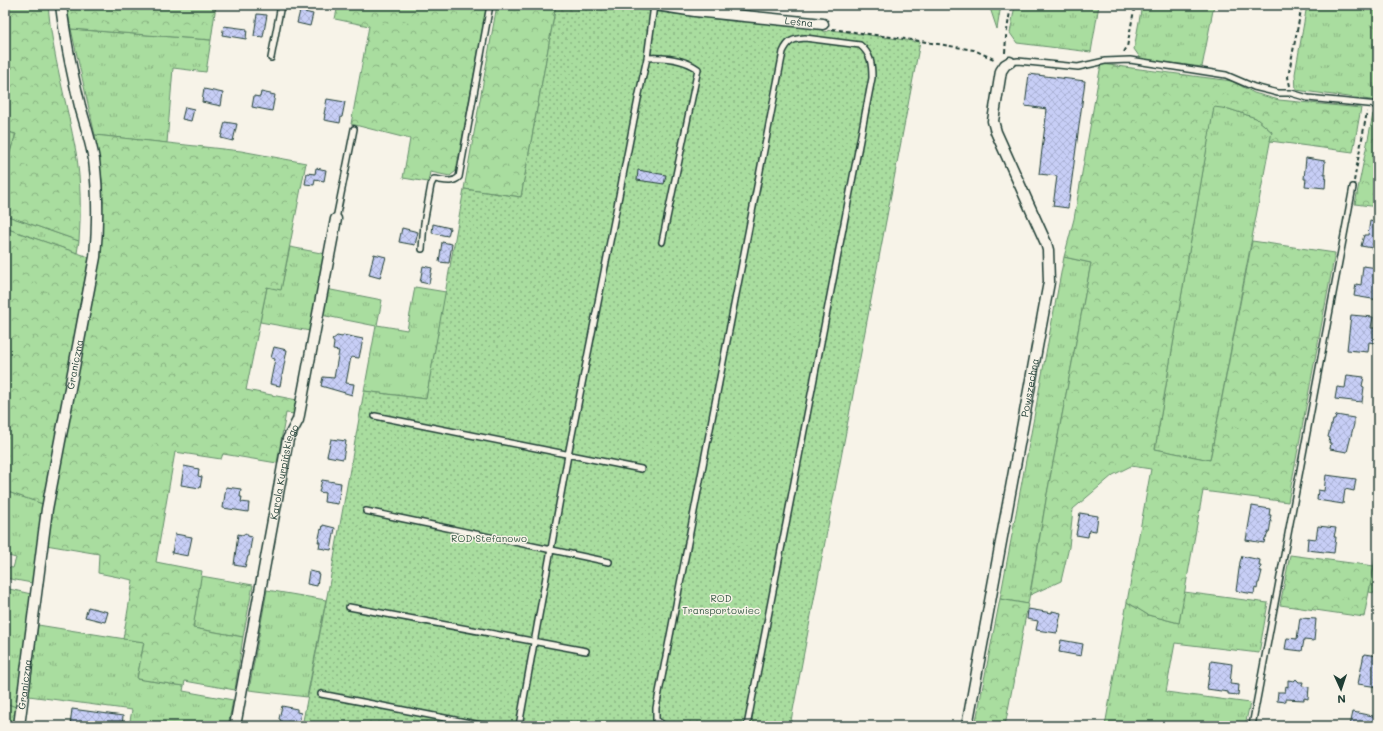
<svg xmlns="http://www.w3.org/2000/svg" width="1383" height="731" font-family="Mali,sans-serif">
<defs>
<pattern id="grass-tufts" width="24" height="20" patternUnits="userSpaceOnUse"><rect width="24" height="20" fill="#a9dd9f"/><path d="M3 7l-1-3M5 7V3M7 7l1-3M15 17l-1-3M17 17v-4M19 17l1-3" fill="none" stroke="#89b482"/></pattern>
<pattern id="forest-crowns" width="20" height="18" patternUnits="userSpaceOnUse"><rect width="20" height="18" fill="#a9dd9f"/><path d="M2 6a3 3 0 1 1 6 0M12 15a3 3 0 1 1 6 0" fill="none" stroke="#89b482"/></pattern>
<pattern id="park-dots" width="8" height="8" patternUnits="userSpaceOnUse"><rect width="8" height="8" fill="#a9dd9f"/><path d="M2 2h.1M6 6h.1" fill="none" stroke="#89b482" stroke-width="1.8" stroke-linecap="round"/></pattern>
<pattern id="building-cross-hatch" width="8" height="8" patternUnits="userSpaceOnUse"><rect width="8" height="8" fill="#c7cef6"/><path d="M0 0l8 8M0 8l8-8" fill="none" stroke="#aab2d4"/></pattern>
</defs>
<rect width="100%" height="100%" fill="#f7f3e8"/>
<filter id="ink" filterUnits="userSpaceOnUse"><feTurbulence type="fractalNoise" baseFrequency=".025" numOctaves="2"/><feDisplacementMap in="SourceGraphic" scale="8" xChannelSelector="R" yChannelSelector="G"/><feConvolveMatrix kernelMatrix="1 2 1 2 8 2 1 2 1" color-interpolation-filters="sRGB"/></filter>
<g filter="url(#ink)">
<path fill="url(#grass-tufts)" stroke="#648d6a" d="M989 5H1001L997 29Z
M1015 5H1099L1091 52 1017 43 1010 33Z
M1142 5H1214L1202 67 1141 59 1134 49Z
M1307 5H1378V101L1296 90 1295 74Z
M71 29 211 40 206 72 173 68 167 143 95 135Z
M1214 106 1229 109 1256 118 1272 132 1210 460 1155 449Z
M5 131 16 134 5 167Z
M5 215 79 241 77 253 5 228Z
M290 247 326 254 310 331 260 322 267 287 281 289Z
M1064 257 1091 263 1047 494 1028 604 1000 599Z
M415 287 446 292 426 399 364 391 376 326 321 315 326 289 382 300 377 325 407 330Z
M5 491 43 504 32 583 5 578V567L13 568 16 558 5 555Z
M1378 543V594L1369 592Z
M201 576 253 585 243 637 193 628Z
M5 588 31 594 16 707 5 703Z
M267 590 326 600 307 697 249 690Z
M1184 592 1268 603 1259 653 1175 643 1166 692 1250 703 1245 726H1105L1127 602 1148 615 1179 623Z
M38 625 144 642 137 679 184 686 183 691 233 700 228 726H129L132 710 29 696Z"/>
<path fill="url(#forest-crowns)" stroke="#648d6a" d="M5 5H48C52 55 67 103 76 152 81 181 81 212 79 241L5 215V167L16 134 5 131Z
M66 5H216L211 40 71 29Z
M338 5H487L456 171 450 176 430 172 428 182 403 178 410 139 351 124 369 26 335 19Z
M497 5H556L521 197 464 189Z
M1101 64 1232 81 1254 93 1279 100 1361 108 1353 152 1270 141 1272 132 1256 118 1229 109 1214 107 1155 449 1210 460 1252 241 1335 253 1288 502 1203 491 1179 623 1148 615 1127 602 1151 469 1131 466 1113 475 1073 509 1069 547 1061 581 1030 595 1047 494 1091 263 1064 257 1074 219Z
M1378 113V207L1355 204 1373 114Z
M95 135 241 151 306 163 281 290 267 287 246 390 297 400 295 414 286 413 277 463 223 454 221 459 175 452 156 562 202 571 193 628 243 637 235 690 185 681 184 686 137 679 144 642 123 639 133 580 98 573 99 554 46 545 52 506 99 254 103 203 102 180Z
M5 228 89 257 43 504 5 491Z
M1290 555 1374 566 1364 617 1280 605Z
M1000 599 1028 604 1005 726H975Z
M5 703 16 707 13 726H5Z"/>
<path fill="url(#park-dots)" stroke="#648d6a" d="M556 5H602L740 22V18L818 28 825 32 831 30 920 42 790 726H633L606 722 605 726H302L329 586 364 391 426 399 464 189 521 197Z"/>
<path fill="url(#building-cross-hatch)" stroke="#1f3d34" d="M300 11 313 14 310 26 297 23Z
M257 14 267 15 263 37 254 36Z
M224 26 247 29 246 39 222 35Z
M1029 74 1085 81 1068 208 1053 206 1057 176 1039 174 1047 109 1025 106Z
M204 89 223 93 221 106 202 102Z
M261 92 275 95 272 111 252 107 254 96 260 97Z
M327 99 345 102 342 117H341L340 123 324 120 325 114H324Z
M185 107 194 109 191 121 182 119Z
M225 122 237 124 233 141 221 138Z
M1306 158 1325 161 1324 174H1326L1325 188 1305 186 1306 179H1304Z
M316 168 326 170 324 181 315 179 314 185 305 184 307 173 315 174Z
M638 170 666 175 664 184 637 180Z
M1370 221 1378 223V249L1361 246 1364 235H1368Z
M433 224 450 228 448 236 432 233Z
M402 228 418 232 415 245 399 242Z
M442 242 452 244 449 263 439 262Z
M374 254 386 257 380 278 369 275Z
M423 266 432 268 429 284 420 282Z
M1363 266 1378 268V300L1354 296 1356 284 1361 285Z
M1351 315 1373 317 1371 328H1375L1374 343 1369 342 1368 352 1347 350Z
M343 335 363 339 359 358 351 357 346 383 354 384 352 395 321 386 323 377 334 378 339 351 333 350 334 343 332 340 337 336 342 337Z
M274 347 287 350 280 386 270 384 275 359 271 358Z
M1347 375 1364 377 1362 386 1364 387 1362 402 1335 399 1337 387 1345 388Z
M1336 415 1354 418V424L1347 452 1330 449 1331 443H1329L1330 438 1328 437 1331 425H1332L1333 420H1335Z
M331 439 346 441 343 459 327 456Z
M184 466 199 469 198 476 202 477 200 488 181 485Z
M1326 475 1356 479 1354 491 1345 489 1343 504 1317 500 1318 490 1324 491Z
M322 480 341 483 338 504 324 502 325 493 319 492Z
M226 487 241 489 240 497H242L241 502 249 503 248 512 223 508Z
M1252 506 1270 509 1269 515H1271L1270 520 1271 521 1269 533H1268L1266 538H1265L1264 543 1246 540Z
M1080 513 1098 516 1096 531 1089 530 1088 537 1076 535Z
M323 525 335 528 331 550 319 548 320 542H318L321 529 322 530Z
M1318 526 1336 528 1334 537H1336L1334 553 1307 550 1308 538 1316 539Z
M246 533 248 536 252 537 249 556H248L245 567 234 565 238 534 242 535Z
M175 534 192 537 188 556 172 553Z
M1242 556 1260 560 1259 566H1261L1260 571H1262L1259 583H1258L1257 589 1255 588 1254 594 1236 591 1240 562Z
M309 571 319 573 317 586 307 584Z
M88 607 108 612 105 622 85 617Z
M1028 609 1052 613V611L1061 613 1057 633 1036 630 1038 621 1027 619Z
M1300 618 1316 619 1314 641 1304 640 1302 651 1285 649 1287 638 1297 639Z
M1061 640 1083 644 1081 656 1059 652Z
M1364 654 1378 656V687L1358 684Z
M1211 661 1232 664 1230 684 1239 685 1238 695 1228 694V692L1207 689Z
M1296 679 1299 682H1303L1302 686 1309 687 1308 699 1304 698V700L1286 699V702L1277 701 1278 692H1285L1286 686 1288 687V680L1294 681Z
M282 706 297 709V712L301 713 298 726 280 725 281 720 279 719Z
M72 709 123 716 122 726H70Z
M1353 712 1378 717V726H1350Z"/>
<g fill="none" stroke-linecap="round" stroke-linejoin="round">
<g stroke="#1f3d34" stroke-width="8">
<path id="service" d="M271 58 281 5
M647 58 654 5
M1010 62 1018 61 1078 67 1105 61 1130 60 1226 75 1254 87 1278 93H1291L1308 98 1378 105
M336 219 354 129
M422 249 424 223 431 185 434 179C443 180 452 184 459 177L490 5
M375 416 641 469
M366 511 609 562
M349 607 586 651
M321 694 486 726
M519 726 568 455 639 94 647 58C664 57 684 59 698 69L662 242
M665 726 656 720V708L783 52C788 41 792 39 805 38L860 45C871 54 872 64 872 78L747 726
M1252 726 1353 187"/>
</g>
<g stroke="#1f3d34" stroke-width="13">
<g id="minor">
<path id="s1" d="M656 5 695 11 823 24"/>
<path id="s2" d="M19 726 47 509 95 257C98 225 98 192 94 160 91 142 85 124 80 106 72 73 65 39 61 5"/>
<path id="s3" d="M235 726 288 439 298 420 336 219"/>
<path id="s4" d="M967 726 1049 282 1048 250 1046 243 996 132 993 121 1001 71 1005 65 1010 62"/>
</g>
</g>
<path stroke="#1f3d34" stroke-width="2" stroke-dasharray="4 3" stroke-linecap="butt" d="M832 29 920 41 974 50 996 60
M1124 52 1127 47 1135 5
M1005 53 1006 37 1011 5
M1290 86 1288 77 1302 5
M1354 181 1367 112"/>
<use href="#service" stroke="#f7f3e8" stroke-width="5"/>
<use href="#minor" stroke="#f7f3e8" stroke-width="10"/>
</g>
</g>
<g text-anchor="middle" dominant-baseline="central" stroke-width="3" stroke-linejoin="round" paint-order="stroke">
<g font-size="10" fill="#1f3d34" stroke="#f7f3e8">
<text stroke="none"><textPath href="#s1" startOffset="144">Leśna</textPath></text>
<text stroke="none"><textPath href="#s2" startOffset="366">Graniczna</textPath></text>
<text stroke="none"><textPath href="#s4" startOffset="344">Powszechna</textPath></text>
<text stroke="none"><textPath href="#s3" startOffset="259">Karola Kurpińskiego</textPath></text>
<text stroke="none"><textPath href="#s2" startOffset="42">Graniczna</textPath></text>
</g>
<g font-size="10" fill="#3b5d49" stroke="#f7f3e8">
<text x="489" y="538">ROD Stefanowo</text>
<text x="721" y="598">ROD<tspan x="721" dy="12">Transportowiec</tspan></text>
</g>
</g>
<rect width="1383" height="731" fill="none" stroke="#f7f3e8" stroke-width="20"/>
<rect x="10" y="10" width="1363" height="711" fill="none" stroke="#1f3d34" stroke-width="1.5" filter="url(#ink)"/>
<g transform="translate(1341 689) rotate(177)" stroke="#f7f3e8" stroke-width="3" paint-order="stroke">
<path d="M0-3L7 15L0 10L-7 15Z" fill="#1f3d34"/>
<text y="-6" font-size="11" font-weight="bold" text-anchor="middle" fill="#1f3d34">N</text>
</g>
</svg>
